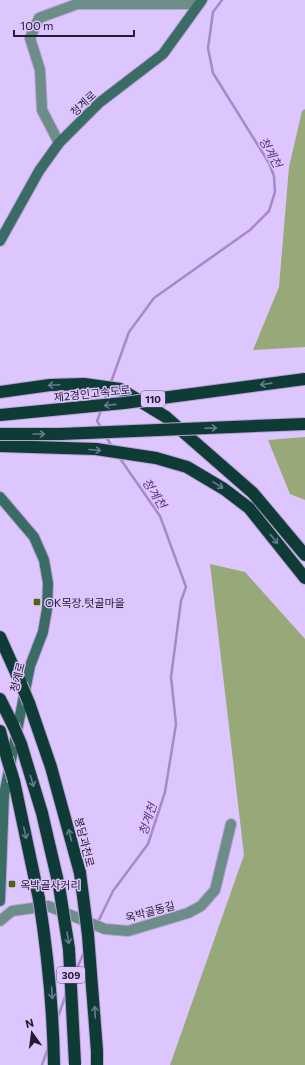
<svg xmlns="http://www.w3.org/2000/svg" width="305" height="1065" font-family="Commissioner,'Noto Sans KR',sans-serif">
<rect width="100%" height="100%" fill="#ddc5fe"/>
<path fill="#98a979" d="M305 109V347L253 350 279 287 289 167 302 111Z
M305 437V500L290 494 268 440Z
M210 564 245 572 305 639V1065H170L244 855Z"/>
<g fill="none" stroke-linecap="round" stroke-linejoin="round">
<path stroke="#a58ac7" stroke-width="2.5" d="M110 385 129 332 154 298 250 230 269 211 275 192 274 176 269 163 213 73 208 48 213 12 222 0
M104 402 108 391
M102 429 97 421 102 408
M105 435 112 447
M97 924 113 891 148 844 165 792 176 724 171 677 181 601 186 587 160 516 119 457
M75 973 84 952
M57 1020 66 994
M42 1065 48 1048"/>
<g stroke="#b8a3d5" stroke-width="12">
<path id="street" d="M59 143 42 110 40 70 30 38 39 18 77 4H199
M0 921 12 911 48 906 105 929 128 931 188 913 201 906 215 890 231 824"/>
</g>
<g stroke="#b8a3d5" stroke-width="12">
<path id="secondary" d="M0 241 39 171 59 143 99 103 163 54 202 0
M0 497 34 537 44 560 48 583 47 609 43 632 30 666 4 795 0 901"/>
</g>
<g stroke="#b8a3d5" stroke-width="14">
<path id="highway" d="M0 392 50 385 84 384 120 389 166 417 253 493 305 555
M0 446 96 449 156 458 187 467 224 489 249 508 305 578
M0 637 21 684
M0 699 13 725
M29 703 51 767 80 873
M0 731 7 758
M21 744 42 813 59 886
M14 781 39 899
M97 1065V1051"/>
</g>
<use href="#street" stroke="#6d8e88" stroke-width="10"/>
<use href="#secondary" stroke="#3a6c65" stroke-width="10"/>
<use href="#highway" stroke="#0e3b36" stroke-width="12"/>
<g stroke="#b8a3d5" stroke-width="14" stroke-linecap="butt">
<path id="highway-bridge" d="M0 415 124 403 305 379
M0 434H61L305 424
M21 684 29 703
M13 725 21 744
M7 758 14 781
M80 873 88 935 97 1051
M59 886 69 949 75 1064
M39 899C48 956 53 1007 54 1065"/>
</g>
<use href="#highway-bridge" stroke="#0e3b36" stroke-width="12"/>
</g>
<defs><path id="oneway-shaft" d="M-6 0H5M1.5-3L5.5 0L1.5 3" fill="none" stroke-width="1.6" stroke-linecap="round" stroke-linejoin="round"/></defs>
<g stroke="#6b7990">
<use href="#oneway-shaft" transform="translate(266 384) rotate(172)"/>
<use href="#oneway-shaft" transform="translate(54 385) rotate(177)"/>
<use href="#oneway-shaft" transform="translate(110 405) rotate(174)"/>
<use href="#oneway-shaft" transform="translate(211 428) rotate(-2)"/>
<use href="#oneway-shaft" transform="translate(39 434)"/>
<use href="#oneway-shaft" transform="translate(95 450) rotate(5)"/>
<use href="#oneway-shaft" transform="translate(218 485) rotate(32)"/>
<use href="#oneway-shaft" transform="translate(274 539) rotate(51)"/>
<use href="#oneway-shaft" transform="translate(32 781) rotate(73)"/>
<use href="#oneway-shaft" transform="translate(25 833) rotate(78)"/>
<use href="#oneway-shaft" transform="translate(70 835) rotate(-105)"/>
<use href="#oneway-shaft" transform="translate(68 938) rotate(81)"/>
<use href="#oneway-shaft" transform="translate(52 993) rotate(86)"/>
<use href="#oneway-shaft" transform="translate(95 1012) rotate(-93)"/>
</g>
<g fill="#4e6411" stroke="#ddc5fe" stroke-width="1.5">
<rect x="33" y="598" width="8" height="8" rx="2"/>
<rect x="8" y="880" width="8" height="8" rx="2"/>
</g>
<g text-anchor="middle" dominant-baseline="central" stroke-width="3" stroke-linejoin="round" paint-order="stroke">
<g fill="#ddc5fe" stroke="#5c4e6d" stroke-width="1">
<rect x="141" y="391" width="24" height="16" rx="3"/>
<rect x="57" y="967" width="28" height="16" rx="3"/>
</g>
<g font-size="10" font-weight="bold" fill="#241b2f">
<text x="153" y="399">110</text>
<text x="71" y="975">309</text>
</g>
<g font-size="11" fill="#241b2f" stroke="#ddc5fe">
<text transform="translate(83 103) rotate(-43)">청계로</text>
<text transform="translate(92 393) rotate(-6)">제2경인고속도로</text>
<text transform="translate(17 677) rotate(-76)">청계로</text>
<text transform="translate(85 842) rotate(76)">봉담과천로</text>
<text transform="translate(150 911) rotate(-15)">옥박골동길</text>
</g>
<g font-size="11" fill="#241b2f" stroke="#ddc5fe" text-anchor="start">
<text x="45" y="602">OK목장.텃골마을</text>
<text x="20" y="884">옥박골사거리</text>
</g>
<g font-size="12" font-style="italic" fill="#58337e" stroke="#ddc5fe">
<text transform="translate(271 152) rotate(61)">청계천</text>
<text transform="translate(155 493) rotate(57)">청계천</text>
<text transform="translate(147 819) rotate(-72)">청계천</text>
</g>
</g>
<g transform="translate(32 1033) rotate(346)" stroke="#ddc5fe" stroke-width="3" paint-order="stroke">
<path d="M0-3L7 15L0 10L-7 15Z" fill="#241b2f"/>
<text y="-6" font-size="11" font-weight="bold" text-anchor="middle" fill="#241b2f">N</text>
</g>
<path d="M14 30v6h120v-6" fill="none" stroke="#241b2f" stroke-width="2"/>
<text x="20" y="30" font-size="12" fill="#241b2f" stroke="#ddc5fe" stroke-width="3" paint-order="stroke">100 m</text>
</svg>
